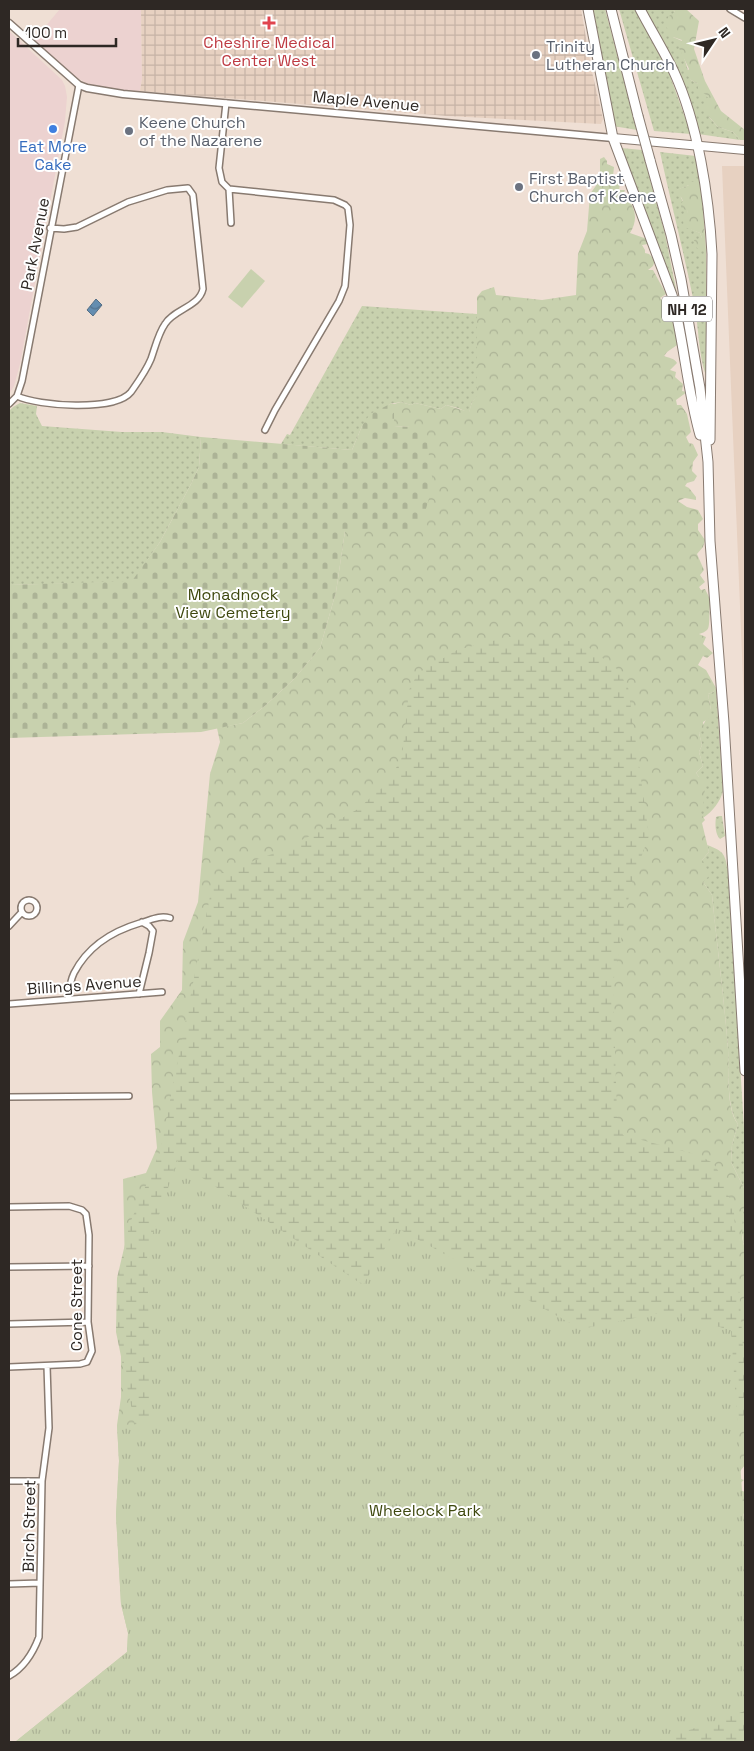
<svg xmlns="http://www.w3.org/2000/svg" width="754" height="1751" font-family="'Space Grotesk',sans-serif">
<defs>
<pattern id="industrial-grid" width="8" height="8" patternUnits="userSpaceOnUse" patternTransform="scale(1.25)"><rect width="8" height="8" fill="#e7d1c1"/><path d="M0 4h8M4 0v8" fill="none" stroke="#c6b3a6"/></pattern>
<pattern id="grass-dots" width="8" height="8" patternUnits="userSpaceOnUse" patternTransform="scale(1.25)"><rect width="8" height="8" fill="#c8d1ae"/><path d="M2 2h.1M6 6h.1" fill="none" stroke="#acb396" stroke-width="1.8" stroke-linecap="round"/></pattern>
<pattern id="forest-crowns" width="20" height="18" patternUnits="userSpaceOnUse" patternTransform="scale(1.25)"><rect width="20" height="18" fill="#c8d1ae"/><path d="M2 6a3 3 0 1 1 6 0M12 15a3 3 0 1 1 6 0" fill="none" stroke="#acb396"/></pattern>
<pattern id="wetland-marsh" width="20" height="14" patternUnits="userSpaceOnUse" patternTransform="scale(1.25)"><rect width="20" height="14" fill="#c8d1ae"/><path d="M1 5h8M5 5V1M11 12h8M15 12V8" fill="none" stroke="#acb396"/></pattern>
<pattern id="cemetery-stones" width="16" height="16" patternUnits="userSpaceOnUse" patternTransform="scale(1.25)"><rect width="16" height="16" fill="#c8d1ae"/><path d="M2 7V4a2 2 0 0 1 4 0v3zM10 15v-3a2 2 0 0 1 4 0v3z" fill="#acb396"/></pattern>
<pattern id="park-tufts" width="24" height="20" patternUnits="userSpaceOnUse" patternTransform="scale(1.25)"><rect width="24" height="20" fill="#c8d1ae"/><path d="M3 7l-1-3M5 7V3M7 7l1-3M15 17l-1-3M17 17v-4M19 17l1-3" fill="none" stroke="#acb396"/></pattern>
<pattern id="water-waves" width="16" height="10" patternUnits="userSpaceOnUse" patternTransform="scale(1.25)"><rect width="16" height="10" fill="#648db0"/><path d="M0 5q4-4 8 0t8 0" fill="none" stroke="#53738f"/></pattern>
</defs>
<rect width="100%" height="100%" fill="#efdfd4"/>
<path fill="#ecd2d0" d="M60 9H141L142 79 140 91 107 89 88 84 74 76 34 40Z
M9 31 62 80 65 86 67 97 65 121 20 364 14 386 9 394Z"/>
<path fill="url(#industrial-grid)" d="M141 9H581L592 72 603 119 601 124 447 116 140 91 142 79Z"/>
<path fill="#e7d1c1" d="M722 166H745V729Z"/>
<path fill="url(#grass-dots)" d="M590 9H605L637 130 613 126Z
M619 9H635L669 73 691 134 654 131Z
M643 9H673L675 12 673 37 682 41V51L691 80 698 84 708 97 709 117 718 127 733 132 740 140 698 134Z
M621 148 642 150 665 234 682 319Z
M660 152 696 156 701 182H689V185L677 190 688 211 684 226 700 233 702 238 699 250H706V376C698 353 699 327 694 303 684 253 671 203 660 152Z
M362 306 477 314V397L472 402 469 413 458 408 446 405 441 409 415 403 411 405 401 402 390 404 362 426 352 450 281 444 287 434 290 435Z
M20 403 37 406 36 414 42 426 122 432H162L201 437 199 467 190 486 160 542 132 582 9 585V411L13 407Z
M716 688 723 791C720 802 713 811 703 818L698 811 699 777 696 773 703 766 699 752 702 745 699 733 711 710 708 694 713 692Z
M719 816H722L725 836 720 839C715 834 715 824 716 817Z
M707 845C724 851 725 854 728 871L745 1144V1190L731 1162 732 1145 738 1124C726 1108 729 1069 728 1049 724 997 717 946 712 895L703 882 702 860 709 852Z
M745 1206V1250C742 1237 739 1219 745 1206Z"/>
<path fill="url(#forest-crowns)" d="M673 9H686L699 21 694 49 705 81 721 111 745 130V140H740L733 132 718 127 704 111 705 100 708 97 705 94H698V84L691 80 686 73 689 69 679 48 682 40 673 37 664 24 669 16 675 12Z
M604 157 607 161V164L614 167 613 176 620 184 619 190H625L623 195 617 199 620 201 627 198C636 209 638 220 630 233L647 239 648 244 642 245 645 250V253L649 254 655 260 653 266 648 270H653L666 294 660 298 669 306 680 343 667 352 664 356C669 358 674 358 677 363L670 370 676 372 675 377 683 384 682 391 687 392 676 400 677 405H681L687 414 691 432 686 437 689 443 693 444 698 455 693 462 692 471 697 476 694 481 687 483 685 486 689 488 696 497V500L685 498 678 501 687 507 698 510 703 519 698 524V530L705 540 703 547 697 554 704 570 700 575 705 582 699 587 701 590 705 589 711 601C708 609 711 627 707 630 705 632 702 633 699 634L706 637 703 644 713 653 707 658 703 656 698 665 706 670 716 688 713 692 708 694 711 710 710 718 703 722 704 728 699 733 702 745 699 752 703 766 696 773 699 777 706 779 703 807 699 811 705 820 702 823 709 852 702 860 710 875 703 882 712 895C717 946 724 997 728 1049 730 1069 725 1108 738 1124L732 1145 731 1162 745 1190V1206L743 1212 742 1237 745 1250V1465L737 1475 738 1478 744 1480 738 1485V1489L745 1492V1512L740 1518 742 1522 745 1523V1675L15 1742 127 1652 128 1633 121 1604 116 1515 119 1461 117 1425 121 1397V1336L125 1269 123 1179 146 1173 157 1148 152 1092 151 1054 160 1047V1021L182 990 183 942 198 902 210 774 220 742 217 728 243 723 266 705 294 679 320 648 336 592 345 531 410 427 394 426V404L401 402 411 405 415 403 441 409 446 405 469 412 472 402 477 396V297L482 291 494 287 496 295 542 300 576 295 578 254 587 231 590 194 600 180V159Z
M689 182H701L706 250H699L695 246 694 240 702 238 700 233 684 227 683 220 688 211 681 208V204L683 201 681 197 677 196 676 190 689 185Z"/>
<path fill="url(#wetland-marsh)" d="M508 637 554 638 584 644 617 669 628 687 649 836 631 885 613 983 617 1116 623 1135 698 1155 713 1163 723 1178 734 1213 745 1378V1420L736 1431 745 1673V1742H228L142 1459 116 1332 117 1278 130 1223 160 1152 214 876 272 854 308 837 358 809 389 781 402 757 409 690 418 673 457 650Z"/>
<path fill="url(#cemetery-stones)" d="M390 404H394V426L410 427 426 435 433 484 420 530 345 531 336 592 320 648 294 679 266 705 243 723 201 732 9 738V585L132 581 160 542 190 486 199 467 201 437 352 450 362 426 370 414Z"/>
<path fill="url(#park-tufts)" d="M177 1161 363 1285 397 1228 581 1329 664 1312 731 1330 745 1534V1711L654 1742H15L127 1652 128 1633 121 1604 116 1515 119 1461 117 1425 151 1424 147 1251Z"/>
<path fill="#c8d1ae" d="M251 269 265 281 242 308 228 297Z"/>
<path fill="url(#water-waves)" stroke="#546f86" d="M96 299 102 305 93 316 87 310Z"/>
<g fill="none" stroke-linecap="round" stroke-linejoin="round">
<g stroke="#887a70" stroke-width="8">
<path id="minor" d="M730 9 745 18
M226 103 219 168 222 182 229 189 231 223
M229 189 334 200 345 205 348 208 350 225 345 286 339 301 275 410 265 430
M17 396C38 406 115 412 131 392 138 382 146 371 151 359 155 348 158 334 165 324 174 309 199 307 203 289L193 195 188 188 167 190 128 202 77 227 64 229 50 228
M9 404 17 396 22 381 79 85
M21 908a8 8 0 1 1 16 0a8 8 0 1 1-16 0Z
M9 926 22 912
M139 994 149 953 153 931 149 926 142 922
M68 999C69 990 70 981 74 973 88 946 113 931 140 923 151 920 159 915 170 918
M9 1004 162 992
M9 1097 129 1096
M9 1207 69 1206 82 1210 86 1214 89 1235 88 1322 92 1351 87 1362 80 1364 9 1367
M9 1267 89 1266
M9 1324 88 1322
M9 1481H42
M9 1584 40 1583
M9 1676C25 1667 33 1653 39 1637L42 1481 49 1428 47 1366"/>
</g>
<g stroke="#887a70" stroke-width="9">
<path id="tertiary" d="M9 23 79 85 87 88 123 94 613 138"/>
</g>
<g stroke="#887a70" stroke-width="10">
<path id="secondary" d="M613 138 745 150"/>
</g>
<g stroke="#887a70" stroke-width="11">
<path id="trunk" d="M588 9 613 138 672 295C684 341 687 389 700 435
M611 9 638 116
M640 9C651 30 664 51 674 72 698 124 709 197 712 254L710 440
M650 160 671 235 681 279 700 388 708 462 710 541 724 723 745 1071"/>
</g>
<use href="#minor" stroke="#fff" stroke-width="5"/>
<use href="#tertiary" stroke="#fff" stroke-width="6"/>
<use href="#secondary" stroke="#fff" stroke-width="8"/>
<use href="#trunk" stroke="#fff" stroke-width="9"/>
<g stroke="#887a70" stroke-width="11" stroke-linecap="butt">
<path id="trunk-bridge" d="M638 116 650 160"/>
</g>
<use href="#trunk-bridge" stroke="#fff" stroke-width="9"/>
</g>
<path fill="#e0444e" stroke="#fff" stroke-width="2" d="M266.5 15.5h5v5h5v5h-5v5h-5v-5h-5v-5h5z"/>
<g fill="#6b7280" stroke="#fff" stroke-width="2">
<circle cx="536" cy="55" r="5"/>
<circle cx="129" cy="131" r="5"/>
<circle cx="519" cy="187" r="5"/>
</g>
<circle fill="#3f7fe0" stroke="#fff" stroke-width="2" cx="53" cy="129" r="5"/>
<g text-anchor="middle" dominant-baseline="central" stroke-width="4" stroke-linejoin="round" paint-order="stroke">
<rect fill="#fff" stroke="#6d6866" stroke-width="1" x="662" y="296.5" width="50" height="25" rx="4"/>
<g font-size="15" font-weight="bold" fill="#2e2824">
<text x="687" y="309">NH 12</text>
</g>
<g font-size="16" fill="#be3a42" stroke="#fff">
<text x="269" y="42">Cheshire Medical<tspan x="269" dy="18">Center West</tspan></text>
</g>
<g font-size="16" fill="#5b616d" stroke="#fff" text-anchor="start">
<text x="546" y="46">Trinity<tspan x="546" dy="18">Lutheran Church</tspan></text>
<text x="139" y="122">Keene Church<tspan x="139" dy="18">of the Nazarene</tspan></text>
<text x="529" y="178">First Baptist<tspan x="529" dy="18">Church of Keene</tspan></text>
</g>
<g font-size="16" fill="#2e2824" stroke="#fff">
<text transform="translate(366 101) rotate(5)">Maple Avenue</text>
<text transform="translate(35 244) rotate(-79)">Park Avenue</text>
<text transform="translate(84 985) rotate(-4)">Billings Avenue</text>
<text transform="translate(76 1305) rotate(-90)">Cone Street</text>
<text transform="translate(29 1526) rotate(-89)">Birch Street</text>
</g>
<g font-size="16" fill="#366cbe" stroke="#fff">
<text x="53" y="146">Eat More<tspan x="53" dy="18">Cake</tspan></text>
</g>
<g font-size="16" fill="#3e480e" stroke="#fff">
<text x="233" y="594">Monadnock<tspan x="233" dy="18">View Cemetery</tspan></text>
<text x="425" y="1510">Wheelock Park</text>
</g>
</g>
<rect width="754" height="1751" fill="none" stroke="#2e2824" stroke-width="20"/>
<g transform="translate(714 40) rotate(55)" stroke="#ffffff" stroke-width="4" paint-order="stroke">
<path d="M0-4L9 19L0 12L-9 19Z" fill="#2e2824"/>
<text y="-8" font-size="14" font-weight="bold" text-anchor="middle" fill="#2e2824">N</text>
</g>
<path d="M18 38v8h98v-8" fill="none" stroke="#2e2824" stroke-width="2.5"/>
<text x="25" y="38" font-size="15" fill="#2e2824" stroke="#ffffff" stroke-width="4" paint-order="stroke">100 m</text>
</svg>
